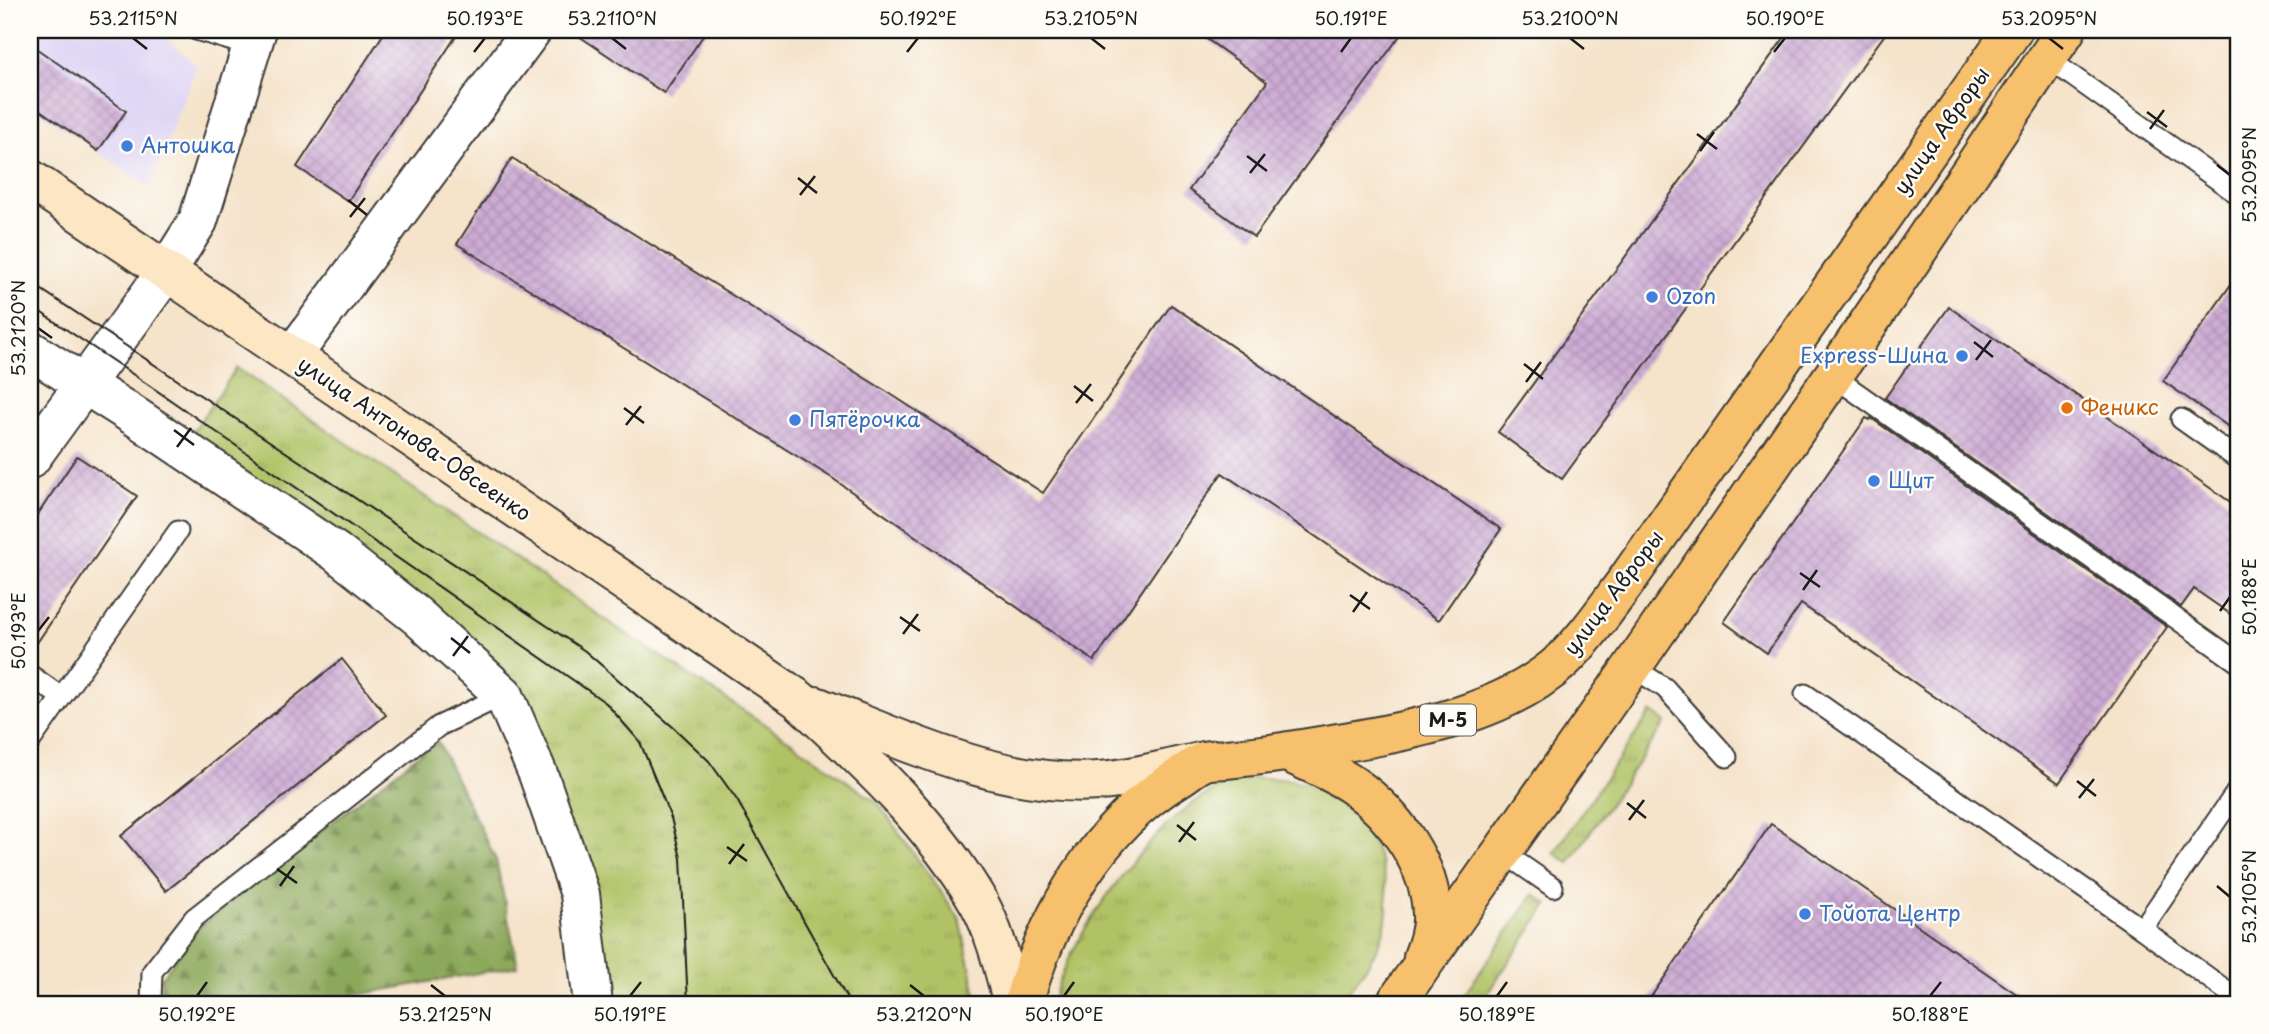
<svg xmlns="http://www.w3.org/2000/svg" width="2269" height="1034" font-family="'Playpen Sans',sans-serif">
  <defs>
    <pattern id="grass-tufts" width="24" height="20" patternUnits="userSpaceOnUse" patternTransform="scale(1.75)"><rect width="24" height="20" fill="#b0c265"/><path d="M3 7l-1-3M5 7V3M7 7l1-3M15 17l-1-3M17 17v-4M19 17l1-3" fill="none" stroke="#97a657"/></pattern>
    <pattern id="forest-firs" width="22" height="20" patternUnits="userSpaceOnUse" patternTransform="scale(1.75)"><rect width="22" height="20" fill="#8ca85a"/><path d="M5 1l3.5 6h-7zM16 11l3.5 6h-7z" fill="#72884a"/></pattern>
    <pattern id="building-cross-hatch" width="8" height="8" patternUnits="userSpaceOnUse" patternTransform="scale(1.75)"><rect width="8" height="8" fill="#cdabd5"/><path d="M0 0l8 8M0 8l8-8" fill="none" stroke="#af93b6"/></pattern>
  </defs>
  <rect width="100%" height="100%" fill="#fdfcf7"/>
  <filter id="ink" filterUnits="userSpaceOnUse"><feTurbulence type="fractalNoise" baseFrequency=".0143" numOctaves="2"/><feDisplacementMap in="SourceGraphic" scale="14" xChannelSelector="R" yChannelSelector="G"/><feConvolveMatrix kernelMatrix="1 2 1 2 8 2 1 2 1" color-interpolation-filters="sRGB"/></filter>
  <filter id="wash" filterUnits="userSpaceOnUse"><feTurbulence type="fractalNoise" baseFrequency=".00686" numOctaves="4" result="noise"/><feDisplacementMap in="SourceGraphic" scale="28" xChannelSelector="R" yChannelSelector="G"/><feGaussianBlur stdDeviation="1.57" result="paint"/><feColorMatrix in="noise" values="0 0 0 0 0 0 0 0 0 0 0 0 0 0 0 0 0 1.4 0 .05"/><feComposite in="paint" operator="in"/></filter>
  <g filter="url(#wash)">
    <rect width="100%" height="100%" fill="#f5e3ca"/>
    <polygon fill="#dfd5f5" points="30,30 155,30 197,65 149,187 30,105"/>
    <g fill="url(#grass-tufts)" stroke="#666f40" stroke-width="2">
      <polygon points="237,368 616,627 793,743 878,803 960,919 978,1004 603,1004 593,885 457,635 187,440"/>
      <polygon points="1651,712 1666,722 1569,863 1554,853"/>
      <path d="M1253 778C1275 778 1296 778 1316 787 1366 807 1393 869 1386 920 1382 951 1357 979 1340 1004H1053C1064 941 1151 826 1207 794 1222 785 1237 781 1253 778Z"/>
      <polygon points="1534,894 1548,905 1480,1004 1458,1004"/>
    </g>
    <polygon fill="url(#forest-firs)" stroke="#54623b" stroke-width="2" points="437,740 496,860 518,966 307,1004 161,1004 161,978 200,926"/>
    <g id="blocks">
      <g fill="url(#building-cross-hatch)">
        <polygon points="386,30 460,30 348,201 297,167"/>
        <polygon points="570,30 707,30 664,93"/>
        <polygon points="1194,30 1404,30 1254,237 1189,190 1267,82"/>
        <polygon points="1790,30 1888,30 1562,479 1498,432"/>
        <polygon points="30,44 126,111 98,151 30,103"/>
        <polygon points="512,158 889,393 1043,493 1171,305 1501,529 1439,620 1222,473 1094,661 832,478 457,244"/>
        <polygon points="2239,273 2239,434 2163,381"/>
        <polygon points="1949,307 2239,508 2239,620 2194,589 2181,607 1885,398"/>
        <polygon points="1866,418 1870,420 1871,418 2167,627 2059,783 1801,604 1767,653 1724,622"/>
        <polygon points="77,456 137,496 30,653 30,526"/>
        <polygon points="342,659 386,715 166,891 121,836"/>
        <polygon points="1771,824 2031,1004 1646,1004"/>
      </g>
    </g>
  </g>
  <g filter="url(#ink)">
    <use href="#blocks" fill-opacity="0" stroke="#3d3a36" stroke-width="2"/>
    <g fill="none" stroke-linecap="round" stroke-linejoin="round">
      <g stroke="#3d3a36" stroke-width="23">
        <g id="service">
          <polyline points="196,30 252,47"/>
          <polyline points="2047,58 2239,195"/>
          <polyline points="1833,376 2239,663"/>
          <polyline points="2181,419 2239,460"/>
          <polyline points="1632,667 1665,688 1727,757"/>
          <polyline points="30,675 61,697"/>
          <polyline points="1805,694 2142,929 2239,788"/>
          <polyline points="30,742 178,531"/>
          <polyline points="1501,851 1553,887"/>
          <polyline points="2142,929 2239,1000"/>
          <polyline points="151,1004 152,972 194,918 439,726 504,695"/>
        </g>
      </g>
      <g stroke="#3d3a36" stroke-width="42">
        <g id="minor">
          <polyline points="30,350 136,417 336,552 417,616 504,695 538,774 580,894 593,1004"/>
          <polyline points="292,356 532,30"/>
          <polyline points="30,459 166,272 198,221 257,30"/>
        </g>
      </g>
      <g stroke="#3d3a36" stroke-width="42">
        <g id="secondary">
          <path d="M30 179 798 699C865 761 933 823 979 903 996 934 1004 970 1013 1004"/>
          <path d="M815 706C905 740 1000 788 1099 781 1134 779 1170 768 1205 761"/>
        </g>
      </g>
      <g stroke="#3d3a36" stroke-width="42">
        <g id="primary">
          <path d="M1287 752C1309 763 1334 772 1354 786 1394 814 1431 865 1432 915 1433 930 1428 944 1423 957"/>
          <path d="M1023 1004C1047 917 1098 826 1178 778 1186 773 1196 764 1205 761 1211 759 1220 760 1226 759 1247 757 1268 755 1289 751 1376 737 1496 722 1562 661 1586 638 1605 610 1625 583L2013 30"/>
          <polyline points="1395,1004 1632,667 1833,376 2066,30"/>
        </g>
      </g>
      <use href="#service" stroke="#fff" stroke-width="19"/>
      <use href="#minor" stroke="#fff" stroke-width="38"/>
      <use href="#secondary" stroke="#fce6c4" stroke-width="38"/>
      <use href="#primary" stroke="#f7c06c" stroke-width="38"/>
      <g stroke="#1c1c1c" stroke-width="2">
        <polyline points="30,282 585,651 673,727 709,761 737,800 850,1004"/>
        <polyline points="30,305 156,390 606,703 640,742 671,818 681,858 688,1004"/>
      </g>
    </g>
  </g>
  <path fill="none" stroke="#1c1c1c" stroke-width="2.5" d="M133 38 147 49M612 38 626 49M1091 38 1105 49M1570 38 1584 49M2049 38 2063 49M474 52 485 38M907 52 918 38M1341 52 1351 38M1774 52 1785 38M2147 112 2167 127M2150 129 2164 110M1697 134 1717 149M1700 151 1714 132M1247 156 1267 171M2217 165 2230 175M1250 173 1265 154M798 178 817 193M800 195 815 176M348 200 367 215M350 217 365 198M38 328 52 338M1974 342 1993 357M1976 360 1991 340M1524 364 1543 379M1526 382 1541 362M1074 386 1093 401M1076 403 1091 384M624 408 644 423M626 425 641 406M174 430 194 445M177 447 191 428M1800 573 1820 587M1803 590 1817 570M1350 595 1370 609M2220 611 2230 597M1353 612 1367 592M900 617 920 631M38 631 49 617M903 634 918 614M451 638 470 653M453 656 468 636M2077 781 2096 796M2079 798 2094 779M1627 803 1646 818M1629 820 1644 800M1177 825 1196 840M1179 842 1194 822M727 847 747 861M729 864 744 844M277 869 297 883M280 886 294 866M2217 886 2230 897M431 985 445 996M910 985 924 996M197 996 207 982M630 996 641 982M1064 996 1074 982M1497 996 1507 982M1930 996 1941 982"/>
  <g fill="#3f7fe0" stroke="#fdfcf7" stroke-width="2.5">
    <circle cx="127" cy="146" r="7"/>
    <circle cx="1652" cy="297" r="7"/>
    <circle cx="1962" cy="356" r="7"/>
    <circle cx="795" cy="420" r="7"/>
    <circle cx="1874" cy="481" r="7"/>
    <circle cx="1805" cy="914" r="7"/>
  </g>
  <circle fill="#e8710a" stroke="#fdfcf7" stroke-width="2.5" cx="2067" cy="408" r="7"/>
  <g text-anchor="middle" stroke-width="5" stroke-linejoin="round" paint-order="stroke">
    <rect fill="#fdfcf7" stroke="#605f5e" stroke-width="2" x="1420" y="704.5" width="56" height="31" rx="5"/>
    <g font-size="19" font-weight="bold" fill="#1c1c1c">
      <text x="1448" y="727">М-5</text>
    </g>
    <g font-size="21" fill="#1c1c1c" stroke="#fdfcf7">
      <text transform="translate(1942 131) rotate(-55)" y="7">улица Авроры</text>
      <text transform="translate(414 439) rotate(34)" y="7">улица Антонова-Овсеенко</text>
      <text transform="translate(1614 593) rotate(-53)" y="7">улица Авроры</text>
    </g>
    <g font-size="21" fill="#366cbe" stroke="#fdfcf7" text-anchor="start">
      <text x="141" y="153">Антошка</text>
      <text x="1666" y="304">Ozon</text>
      <text x="1948" y="363" text-anchor="end">Express-Шина</text>
      <text x="809" y="427">Пятёрочка</text>
      <text x="1888" y="488">Щит</text>
      <text x="1819" y="921">Тойота Центр</text>
    </g>
    <g font-size="21" fill="#c56008" stroke="#fdfcf7" text-anchor="start">
      <text x="2081" y="415">Феникс</text>
    </g>
  </g>
  <rect width="2269" height="1034" fill="none" stroke="#fdfcf7" stroke-width="77"/>
  <rect x="38" y="38" width="2192" height="958" fill="none" stroke="#1c1c1c" stroke-width="2.5"/>
  <g font-size="18" text-anchor="middle" fill="#1c1c1c">
    <text x="133" y="25">53.2115°N</text>
    <text x="485" y="25">50.193°E</text>
    <text x="612" y="25">53.2110°N</text>
    <text x="918" y="25">50.192°E</text>
    <text x="1091" y="25">53.2105°N</text>
    <text x="1351" y="25">50.191°E</text>
    <text x="1570" y="25">53.2100°N</text>
    <text x="1785" y="25">50.190°E</text>
    <text x="2049" y="25">53.2095°N</text>
    <text transform="translate(2250 175) rotate(-90)" y="6">53.2095°N</text>
    <text transform="translate(19 328) rotate(-90)" y="6">53.2120°N</text>
    <text transform="translate(2250 597) rotate(-90)" y="6">50.188°E</text>
    <text transform="translate(19 631) rotate(-90)" y="6">50.193°E</text>
    <text transform="translate(2250 897) rotate(-90)" y="6">53.2105°N</text>
    <text x="197" y="1021">50.192°E</text>
    <text x="445" y="1021">53.2125°N</text>
    <text x="630" y="1021">50.191°E</text>
    <text x="924" y="1021">53.2120°N</text>
    <text x="1064" y="1021">50.190°E</text>
    <text x="1497" y="1021">50.189°E</text>
    <text x="1930" y="1021">50.188°E</text>
  </g>
</svg>
